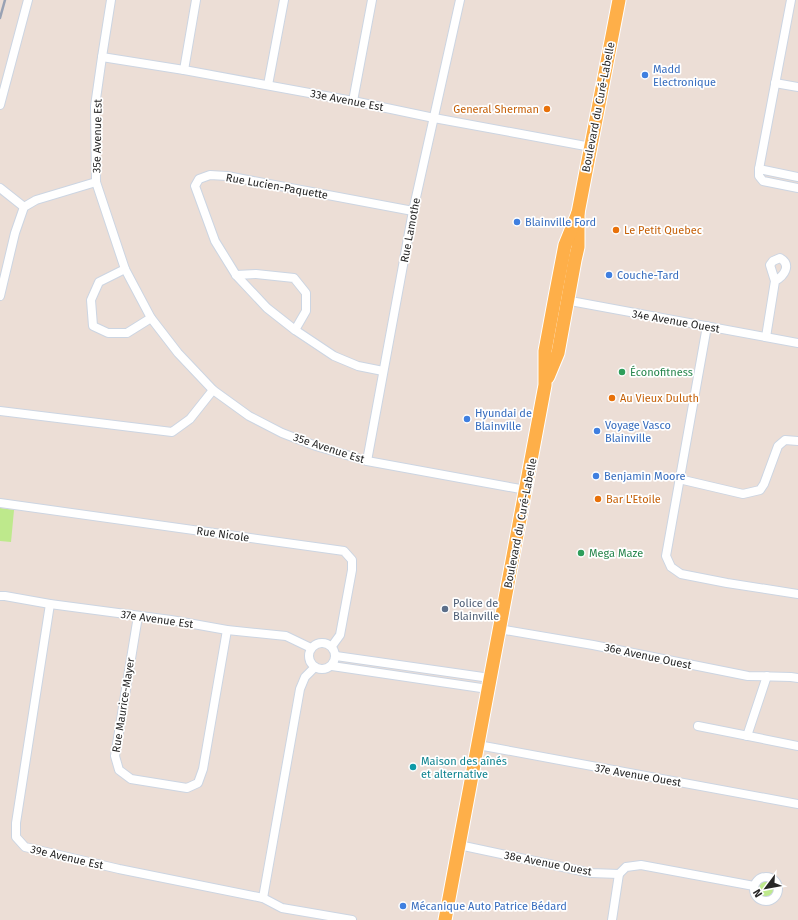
<svg xmlns="http://www.w3.org/2000/svg" width="798" height="920" font-family="'Fira Sans',sans-serif">
  <rect width="100%" height="100%" fill="#ecded6"/>
  <g fill="#bee98c">
    <polygon points="0,508 14,510 11,542 0,541"/>
    <circle cx="766" cy="888" r="10"/>
  </g>
  <g fill="none" stroke-linecap="round" stroke-linejoin="round">
    <g stroke="#ccd5e2" stroke-width="10">
      <g id="street">
        <polyline points="111,0 102,57 95,106 96,182 125,269 151,318 178,353 213,390 249,416 282,433 316,446 367,461 526,490"/>
        <polyline points="791,0 759,169 759,176 763,181 798,188"/>
        <polyline points="102,57 184,70 353,101 434,118 591,147"/>
        <polyline points="184,70 196,0"/>
        <polyline points="775,83 798,87"/>
        <polyline points="268,85 284,0"/>
        <polyline points="353,101 372,0"/>
        <polyline points="0,105 28,0"/>
        <polyline points="759,169 798,177"/>
        <polyline points="0,188 24,207"/>
        <polyline points="125,269 99,282 91,300 93,326 108,333 127,333 151,318"/>
        <polyline points="236,275 256,274 294,278 306,293 306,311 295,330"/>
        <polyline points="0,296 15,233 24,207 36,200 96,182"/>
        <polyline points="565,300 798,343"/>
        <polyline points="707,326 666,556 671,567 681,574 727,583 798,594"/>
        <path d="M766 337 775 281 770 265 773 261 780 258C792 265 784 276 775 281"/>
        <polyline points="383,371 358,366 334,356 295,330 267,308 236,275 215,241 195,186 199,179 210,175 227,176 413,211"/>
        <polyline points="0,411 172,432 190,419 213,390"/>
        <polyline points="367,461 413,211 460,0"/>
        <polyline points="679,479 743,494 760,490 764,484 778,446 785,440 798,441"/>
        <polyline points="0,503 344,551 352,560 352,570 340,635 332,646"/>
        <polyline points="0,596 5,596 50,604 171,620 227,630 286,636 311,648"/>
        <polyline points="50,604 16,823 16,837 25,847 119,869 263,898 282,908 352,920"/>
        <polyline points="138,616 115,756 119,770 131,779 187,788 198,783 203,769 227,630"/>
        <polyline points="499,629 593,645 748,676 791,677 798,678"/>
        <circle cx="322" cy="656" r="13"/>
        <polyline points="336,656 490,678"/>
        <polyline points="332,666 488,689"/>
        <polyline points="698,726 798,746"/>
        <polyline points="747,736 767,676"/>
        <polyline points="478,745 798,804"/>
        <polyline points="459,845 591,873 619,874 626,867 641,865 754,886"/>
        <circle cx="766" cy="889" r="12"/>
        <polyline points="263,898 300,689 305,677 315,667"/>
        <polyline points="612,920 619,874"/>
      </g>
    </g>
    <g stroke="#fff" stroke-width="15">
      <g id="primary">
        <polyline points="548,377 558,353 575,260 578,247 578,213 619,0"/>
        <polyline points="445,920 545,385 545,351 555,297 565,245 578,213"/>
      </g>
    </g>
    <use href="#street" stroke="#fff" stroke-width="8"/>
    <use href="#primary" stroke="#feaf49" stroke-width="13"/>
    <polyline stroke="#99a2b4" stroke-width="2.5" points="0,18 5,0"/>
  </g>
  <g fill="#3f7fe0" stroke="#fff" stroke-width="1.5">
    <circle cx="645" cy="75" r="4"/>
    <circle cx="517" cy="222" r="4"/>
    <circle cx="609" cy="275" r="4"/>
    <circle cx="467" cy="419" r="4"/>
    <circle cx="597" cy="431" r="4"/>
    <circle cx="596" cy="476" r="4"/>
    <circle cx="403" cy="906" r="4"/>
  </g>
  <g fill="#e8710a" stroke="#fff" stroke-width="1.5">
    <circle cx="547" cy="109" r="4"/>
    <circle cx="616" cy="230" r="4"/>
    <circle cx="612" cy="398" r="4"/>
    <circle cx="598" cy="499" r="4"/>
  </g>
  <g fill="#2e9e5b" stroke="#fff" stroke-width="1.5">
    <circle cx="622" cy="372" r="4"/>
    <circle cx="581" cy="553" r="4"/>
  </g>
  <circle fill="#5c6f8a" stroke="#fff" stroke-width="1.5" cx="445" cy="609" r="4"/>
  <circle fill="#0f9aa8" stroke="#fff" stroke-width="1.5" cx="413" cy="767" r="4"/>
  <g text-anchor="middle" stroke-width="3.5" stroke-linejoin="round" paint-order="stroke">
    <g font-size="11" fill="#366cbe" stroke="#fff" text-anchor="start">
      <text x="653" y="73">Madd<tspan x="653" dy="13">Electronique</tspan></text>
      <text x="525" y="226">Blainville Ford</text>
      <text x="617" y="279">Couche-Tard</text>
      <text x="475" y="417">Hyundai de<tspan x="475" dy="13">Blainville</tspan></text>
      <text x="605" y="429">Voyage Vasco<tspan x="605" dy="13">Blainville</tspan></text>
      <text x="604" y="480">Benjamin Moore</text>
      <text x="411" y="910">Mécanique Auto Patrice Bédard</text>
    </g>
    <g font-size="11" fill="#272727" stroke="#fff">
      <text transform="translate(347 100) rotate(11)" y="4">33e Avenue Est</text>
      <text transform="translate(598 107) rotate(-79)" y="4">Boulevard du Curé-Labelle</text>
      <text transform="translate(97 136) rotate(-89)" y="4">35e Avenue Est</text>
      <text transform="translate(277 186) rotate(10)" y="4">Rue Lucien-Paquette</text>
      <text transform="translate(410 230) rotate(-79)" y="4">Rue Lamothe</text>
      <text transform="translate(676 321) rotate(10)" y="4">34e Avenue Ouest</text>
      <text transform="translate(329 448) rotate(18)" y="4">35e Avenue Est</text>
      <text transform="translate(520 523) rotate(-79)" y="4">Boulevard du Curé-Labelle</text>
      <text transform="translate(223 534) rotate(8)" y="4">Rue Nicole</text>
      <text transform="translate(157 619) rotate(8)" y="4">37e Avenue Est</text>
      <text transform="translate(648 656) rotate(12)" y="4">36e Avenue Ouest</text>
      <text transform="translate(123 705) rotate(-81)" y="4">Rue Maurice-Mayer</text>
      <text transform="translate(638 775) rotate(10)" y="4">37e Avenue Ouest</text>
      <text transform="translate(67 857) rotate(13)" y="4">39e Avenue Est</text>
      <text transform="translate(548 863) rotate(11)" y="4">38e Avenue Ouest</text>
    </g>
    <g font-size="11" fill="#c56008" stroke="#fff" text-anchor="start">
      <text x="539" y="113" text-anchor="end">General Sherman</text>
      <text x="624" y="234">Le Petit Quebec</text>
      <text x="620" y="402">Au Vieux Duluth</text>
      <text x="606" y="503">Bar L'Etoile</text>
    </g>
    <g font-size="11" fill="#27864d" stroke="#fff" text-anchor="start">
      <text x="630" y="376">Éconofitness</text>
      <text x="589" y="557">Mega Maze</text>
    </g>
    <g font-size="11" fill="#4e5e75" stroke="#fff" text-anchor="start">
      <text x="453" y="607">Police de<tspan x="453" dy="13">Blainville</tspan></text>
    </g>
    <g font-size="11" fill="#0d838f" stroke="#fff" text-anchor="start">
      <text x="421" y="765">Maison des aînés<tspan x="421" dy="13">et alternative</tspan></text>
    </g>
  </g>
  <g transform="translate(766 888) rotate(238)" stroke="#ffffff" stroke-width="3" paint-order="stroke">
  <path d="M0-3L7 15L0 10L-7 15Z" fill="#272727"/>
  <text y="-6" font-size="11" font-weight="bold" text-anchor="middle" fill="#272727">N</text>
  </g>
</svg>
